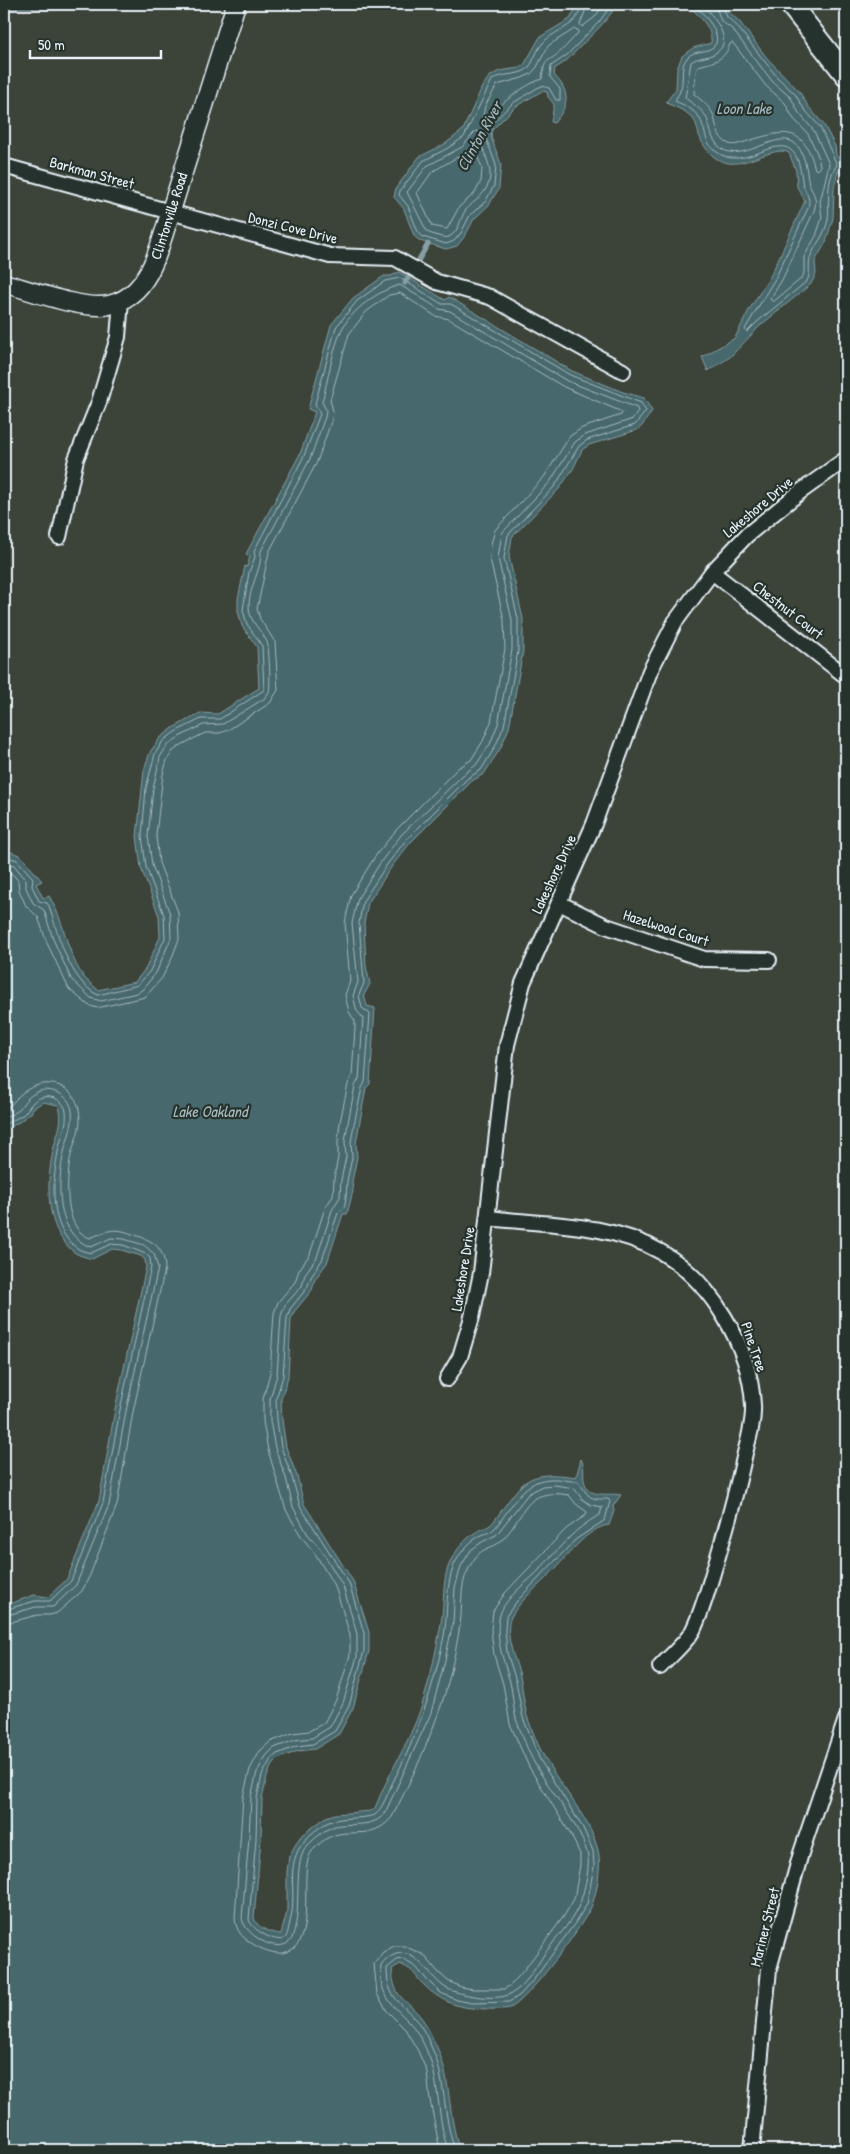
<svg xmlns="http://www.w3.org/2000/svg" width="850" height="2154" font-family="'Patrick Hand',sans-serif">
  <rect width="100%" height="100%" fill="#3c4339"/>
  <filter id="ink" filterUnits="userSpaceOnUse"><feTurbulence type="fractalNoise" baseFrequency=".02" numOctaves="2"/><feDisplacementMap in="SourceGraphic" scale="10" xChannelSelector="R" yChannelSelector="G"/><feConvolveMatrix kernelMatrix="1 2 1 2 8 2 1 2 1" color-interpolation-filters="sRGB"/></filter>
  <g filter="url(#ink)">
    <g fill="#46676c" stroke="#879ea4">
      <path d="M4 4H82L81 6C55 10 30 7 4 9Z"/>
      <path d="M578 4H617C607 22 593 33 579 48 571 56 566 63 555 68L554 75C571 92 569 106 554 123L551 122 554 104 548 97 547 92 542 91 515 107 492 130 491 137 501 164 499 188 489 205 474 219 465 236 457 246 446 249 420 241 414 236 404 209 394 197 396 188 419 157 445 144 463 130 482 87 489 77 499 71 519 68 524 65 540 37 570 19Z"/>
      <path d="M686 4H726L731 14 739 21 767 58 799 91 808 106 824 125 835 146 836 155 846 165V175L838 171 834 188 833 218 826 242 815 261 816 274 811 284 761 325 730 357 708 371 702 357 735 338 749 310 771 275 805 201 797 187 796 171 789 153C773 144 744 171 721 161 710 156 703 146 699 135 697 130 697 124 694 120 687 111 678 108 668 104L666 102 676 89 677 69 682 56 693 48 711 43C713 28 697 13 686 4Z"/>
      <path d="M399 272 445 300 449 297 572 371 623 392 644 398 652 411 642 426 637 430 589 445 582 450 573 469 559 489 512 537 509 557 523 619V651L509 728 500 749 484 774 472 781 411 842 392 866 368 903 364 923 366 966 370 984 364 995 367 1006 375 1008 370 1084 366 1088 356 1143 357 1157 352 1182 353 1191 347 1214H343L327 1263 315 1279 312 1290 294 1312 291 1319 288 1377 281 1399 282 1420 286 1447 297 1476 304 1504 353 1581 369 1632V1651L353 1708 339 1734 315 1749 298 1751 280 1758 271 1767 267 1777 262 1799 261 1839 254 1918C257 1929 272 1933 281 1934L287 1912V1872L289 1856 300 1837 326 1817 335 1814 371 1811 375 1808C388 1774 409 1743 421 1708 430 1680 436 1652 441 1623 445 1602 441 1580 451 1560 457 1549 465 1539 476 1532 483 1528 489 1528 494 1521 522 1483 524 1469 576 1477L581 1459C585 1466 583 1472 584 1480 588 1500 607 1492 621 1495L613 1506 614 1511 609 1525C588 1527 566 1558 552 1572 539 1586 520 1600 511 1617 504 1632 514 1657 519 1672 523 1686 523 1702 527 1716 532 1730 538 1746 545 1758 561 1788 589 1816 598 1850 602 1865 597 1891 592 1905 585 1923 526 2003 510 2008 501 2010 481 2009 472 2008 454 2007 437 1998 425 1986 413 1975 417 1972 400 1964L392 1969C394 1999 403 1996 420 2016 426 2023 431 2034 435 2043 452 2076 447 2115 460 2150H4V1606L34 1595 48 1597 67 1579 99 1501 115 1409 146 1267 145 1260 141 1256 121 1250 112 1249 92 1259C86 1257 79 1256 74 1252 45 1230 46 1183 53 1151 56 1135 65 1120 58 1105L43 1102 32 1109V1112L19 1122 4 1130V850L20 855 42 881 36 884 43 898 49 896C64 919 66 950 81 973 85 980 93 985 98 990L135 982 146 968 160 937 159 916 141 868 137 836 144 770 150 752 160 738 173 728 200 713 218 714 259 688 257 647 242 626 238 611V599L245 566 247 567 250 556 246 554 300 454 315 412 308 409 331 325 353 298 384 276H391Z"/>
    </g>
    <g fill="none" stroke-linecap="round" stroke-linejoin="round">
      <g stroke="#a7bac0" stroke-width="1">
        <path d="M581 4C579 29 556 27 542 44 535 52 534 64 526 70 516 76 502 73 492 80L464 137 448 148 423 161 400 191 399 195 408 206 418 232 423 237 446 244 454 241 461 233 470 215 485 202 494 186 496 165 486 138 488 127 513 103 537 88 542 86 549 88 556 100H560V89L550 77 551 66 567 55 599 22 612 4"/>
        <polyline points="588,4 580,24 582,27 595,17 604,4"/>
        <path d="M693 4C702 11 727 38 712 48 704 53 693 50 687 58 679 67 685 80 680 91 679 95 676 97 675 101 684 105 694 109 700 119 707 132 703 144 720 154 753 174 794 111 802 180 803 191 812 196 808 208L776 277 745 329 747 332 757 322 807 281C811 273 808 267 810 258 815 244 825 236 828 219 830 201 825 181 837 165L820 127 804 109 795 94 777 77 736 25 727 17 722 4"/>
        <path d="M702 4C712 15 737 42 714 54 706 58 698 57 691 62L685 98C692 103 700 108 705 115 712 127 709 140 722 149 753 168 799 100 808 179 810 193 819 194 814 211L782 280 770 299 773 302 802 278 804 273V257L816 236 822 218 820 202 829 164 814 131 799 113 791 98 772 81 732 29 721 21 715 4"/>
        <path d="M575 29 578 30V33C572 39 567 46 561 51 546 65 545 56 542 79 523 85 498 106 485 121L482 120 485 106 497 85 522 78 531 74 537 67 548 46Z"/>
        <path d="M733 43 766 86 785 103 793 118 808 134 817 153 820 165 818 170 815 169C804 125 784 130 748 141 741 143 735 146 729 144 716 138 717 125 713 114 709 106 701 100 694 94L696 71 698 66C714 62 725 60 730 44Z"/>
        <path d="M476 131 479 132C480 148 491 161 490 177 488 194 474 200 465 211 460 219 459 232 449 237 444 239 432 234 427 232L407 192 427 166 462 147Z"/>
        <polygon points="472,149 475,150 482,168 481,181 475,193 459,207 447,229 432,226 417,193 432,172"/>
        <path d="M4 856 17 860 33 878 32 886 39 901 47 903 49 906C58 934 69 981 98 995L138 985 150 971 165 938 164 915 146 867 142 836 146 788 155 754 163 741 175 732 201 719H220L264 690 262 646 247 624 243 610 249 572 255 557 254 551 304 456 320 414 315 404 336 327 357 301 385 281 400 278 442 304H451L570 375 641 403 646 411 635 425 587 440 579 446 555 486 508 535 504 558 518 619V651L504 726 495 747 481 770 468 778 407 839 388 863 363 901 359 923 364 983 359 995 362 1008 370 1014 365 1082 362 1088 354 1124 351 1142 352 1158 347 1181 346 1198 344 1208 338 1213 322 1260 311 1277 307 1288 290 1309 287 1318 283 1376 276 1399 277 1420 281 1447 292 1477 300 1506 349 1583 364 1633V1651L349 1706 335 1731 313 1744 297 1746 277 1754 271 1759 262 1775 257 1798 256 1839 249 1919C250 1929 279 1946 286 1937 288 1933 289 1926 290 1922 299 1888 281 1863 310 1835 316 1830 322 1825 329 1822 343 1816 360 1820 375 1815 383 1808 388 1792 393 1782 417 1736 434 1687 444 1636 448 1613 445 1588 454 1565 459 1554 468 1543 478 1537 484 1533 489 1534 495 1528 513 1507 522 1477 556 1479 563 1479 570 1482 578 1481 589 1496 587 1500 608 1499L610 1501 605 1520 575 1540 517 1601 506 1616 505 1630 507 1653 516 1681 523 1718 540 1760 583 1828 593 1851 594 1866 587 1904 575 1923 535 1978 520 1995 509 2002 472 2003 457 2000 441 1993 428 1981 416 1967 402 1959 397 1960 387 1968C387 1998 398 1999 415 2019 422 2026 427 2037 431 2046 447 2079 442 2116 455 2150"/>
        <path d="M4 862 14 865 23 876 26 879V888L33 903 44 910 53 939 71 979 91 998 101 1001 137 993 143 989 156 973 171 938 170 914 152 865 148 836 153 789 160 757 168 745 179 737 203 725 223 724 265 698 269 692C271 687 269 646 267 642 261 629 250 623 249 608 248 588 262 570 261 551L310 459 325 417 326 410 322 402C328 380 332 352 341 331 351 310 379 290 400 285L439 309 450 311 567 381 637 408 638 412 633 419 585 435 575 442 550 482 502 533 498 558 512 620V650L498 724 490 744 476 765 464 774 402 834 382 860 358 898 352 923 358 982 353 996 357 1011 363 1018 359 1079 355 1086 348 1123 345 1141 346 1157 341 1180 340 1197 332 1210 317 1257 305 1274 302 1286 285 1305 281 1316 277 1375 270 1399V1421L275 1448 286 1478 293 1507 307 1533 322 1551 343 1586 357 1634V1657L343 1703 330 1727 312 1738 295 1740 274 1748 266 1756 257 1772 251 1797 249 1838 242 1918C244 1934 277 1955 290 1941 293 1938 294 1932 295 1927 301 1905 293 1861 307 1846 315 1838 325 1829 335 1826 352 1822 373 1829 385 1813L431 1713 445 1660 453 1622 455 1588 461 1566 471 1550 482 1542 496 1535 528 1494 542 1486 555 1485 574 1488 582 1499 591 1505 602 1507 600 1515C575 1527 558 1550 539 1570 527 1583 505 1597 500 1615 494 1637 504 1661 510 1682 513 1694 513 1707 516 1719 520 1730 529 1754 535 1764 551 1793 577 1820 587 1852 591 1865 585 1887 581 1900 575 1919 557 1937 545 1953 536 1967 524 1989 508 1995 495 2001 458 1995 446 1988 430 1979 414 1943 392 1956 387 1959 384 1961 381 1966 378 1995 392 2004 409 2022 416 2029 422 2040 426 2049 441 2081 436 2117 448 2150"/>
        <path d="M4 870 10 872 18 880 19 890 26 906 38 917 47 943 69 989 88 1005 97 1008 145 997 162 978 171 960 179 939 178 912 159 863 156 835 163 774 167 760 173 751 183 744 205 733H220L228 730 270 703 278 690 275 642 260 619 257 609 269 552 317 462 332 419 333 411 330 400 349 334 366 312 389 295 400 293 435 316 449 319 564 387 622 412 621 415 582 428 570 436 544 477 495 530 491 544 490 559 504 620 505 649 491 722 483 741 471 760 458 768 397 829 376 855 351 895 345 923 350 981 345 995 349 1012 355 1021V1028L352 1076 348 1084 340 1122 338 1141V1157L334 1179 333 1196 325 1208 310 1254 299 1270 295 1282 278 1302 274 1313 270 1373 263 1399V1421L268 1450 286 1510 301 1536 316 1555 336 1589 350 1635V1655L336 1700 324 1723 309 1731 293 1733 270 1742 260 1751 250 1769 243 1797 235 1918C236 1928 239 1934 247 1940 256 1947 271 1954 282 1953 321 1949 296 1870 312 1851 339 1821 355 1841 381 1827 385 1824 389 1821 392 1817 409 1785 425 1750 437 1717 448 1688 455 1656 460 1625 463 1607 459 1587 468 1570 472 1561 479 1551 488 1548 493 1546 497 1545 501 1541 527 1516 522 1487 569 1495L576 1504 587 1512 586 1515 566 1529 505 1593 493 1611 491 1630 494 1655 503 1684 510 1724 529 1767 571 1835 580 1854V1865L574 1899 564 1916 524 1970 511 1985 504 1989H473L461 1987 448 1981 438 1972 424 1955 404 1946H394L383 1952 374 1964 377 1994 387 2011 405 2029 418 2051 427 2072 430 2100 440 2150"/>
        <path d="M4 1109C13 1105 14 1100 21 1094 36 1082 56 1079 71 1093 78 1101 80 1111 80 1121 79 1133 74 1144 71 1155 66 1178 63 1230 90 1238 96 1236 102 1232 109 1231 116 1229 125 1231 132 1234 152 1240 164 1246 165 1268L133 1412 117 1505 90 1575 82 1591 57 1613 50 1615H37L4 1624"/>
        <path d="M4 1118C9 1115 17 1113 20 1108 25 1101 30 1094 40 1091 46 1089 53 1091 59 1093 66 1097 71 1103 72 1111 74 1125 67 1139 64 1152 57 1183 55 1235 91 1247L111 1238 124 1239 144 1245 154 1254 158 1268 126 1411 109 1505 76 1585 53 1607H36L4 1616"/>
        <path d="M4 1125C10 1121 18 1118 24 1114 29 1109 32 1099 43 1097 53 1095 64 1101 66 1111 68 1125 60 1139 58 1152 52 1182 49 1229 77 1248 81 1251 87 1252 91 1253L111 1244 123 1245 146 1254 150 1258 151 1267 120 1410 103 1503 71 1581 50 1601H35L4 1610"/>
      </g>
      <polyline stroke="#879ea4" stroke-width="5" points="405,283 428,244"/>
      <g stroke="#e8f1f8" stroke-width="18">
        <g id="minor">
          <polyline points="4,166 330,256 395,258 437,282 490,297 623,371"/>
          <polyline points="59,537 76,459 99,402 118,337 121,301"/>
          <polyline points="712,572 843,674"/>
          <polyline points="559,903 606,926 704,959 769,960"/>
          <path d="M488 1218C545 1225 609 1222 661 1252 711 1281 750 1346 753 1405 754 1420 749 1438 745 1453 737 1490 727 1526 716 1563 709 1585 703 1610 693 1630 686 1643 670 1656 660 1667"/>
          <polyline points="447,1379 460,1357 472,1317 481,1273 507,1045 523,983 594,824 650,671 675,622 712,572 747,535 800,492 846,459"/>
          <polyline points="752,2150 769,1969 801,1853 846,1719"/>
        </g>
      </g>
      <g stroke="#e8f1f8" stroke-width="21">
        <g id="tertiary">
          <path id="s1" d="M4 283C29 290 85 311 109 305 118 303 129 297 136 290 150 276 157 255 163 236L236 4"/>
        </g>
      </g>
      <g stroke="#e8f1f8" stroke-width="24">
        <polyline id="secondary" points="790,4 846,75"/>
      </g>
      <polyline stroke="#e8f1f8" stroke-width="3" stroke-dasharray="5 4" stroke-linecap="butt" points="844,4 846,7"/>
      <use href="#minor" stroke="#26332d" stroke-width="14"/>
      <use href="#tertiary" stroke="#26332d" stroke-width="18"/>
      <use href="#secondary" stroke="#26332d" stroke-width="20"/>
    </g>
  </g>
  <g text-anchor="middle" stroke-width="4.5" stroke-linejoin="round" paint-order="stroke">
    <g font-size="15" fill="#e8f1f8" stroke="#26332d">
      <text transform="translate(92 173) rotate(15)" y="5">Barkman Street</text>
      <text dy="5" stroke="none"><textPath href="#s1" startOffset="221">Clintonville Road</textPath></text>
      <text transform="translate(293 228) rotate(14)" y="5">Donzi Cove Drive</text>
      <text transform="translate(758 507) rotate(-40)" y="5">Lakeshore Drive</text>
      <text transform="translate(788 610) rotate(38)" y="5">Chestnut Court</text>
      <text transform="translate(554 874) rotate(-65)" y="5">Lakeshore Drive</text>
      <text transform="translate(666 928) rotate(18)" y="5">Hazelwood Court</text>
      <text transform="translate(463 1269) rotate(-81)" y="5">Lakeshore Drive</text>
      <text transform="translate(754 1347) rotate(71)" y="5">Pine Tree</text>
      <text transform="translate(765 1927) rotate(-76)" y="5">Mariner Street</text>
    </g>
    <g font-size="16" font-style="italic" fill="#a7bac0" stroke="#26332d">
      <text x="744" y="114">Loon Lake</text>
      <text transform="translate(479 136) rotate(-61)" y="6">Clinton River</text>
      <text x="210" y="1117">Lake Oakland</text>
    </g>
  </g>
  <rect width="850" height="2154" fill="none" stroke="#26332d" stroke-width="20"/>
  <rect x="10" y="10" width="830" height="2134" fill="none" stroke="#e8f1f8" stroke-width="2" filter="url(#ink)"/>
  <path d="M30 50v8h131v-8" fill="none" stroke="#e8f1f8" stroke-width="2.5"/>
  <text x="38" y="50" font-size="15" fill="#e8f1f8" stroke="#26332d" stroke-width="4" paint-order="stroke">50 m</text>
</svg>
